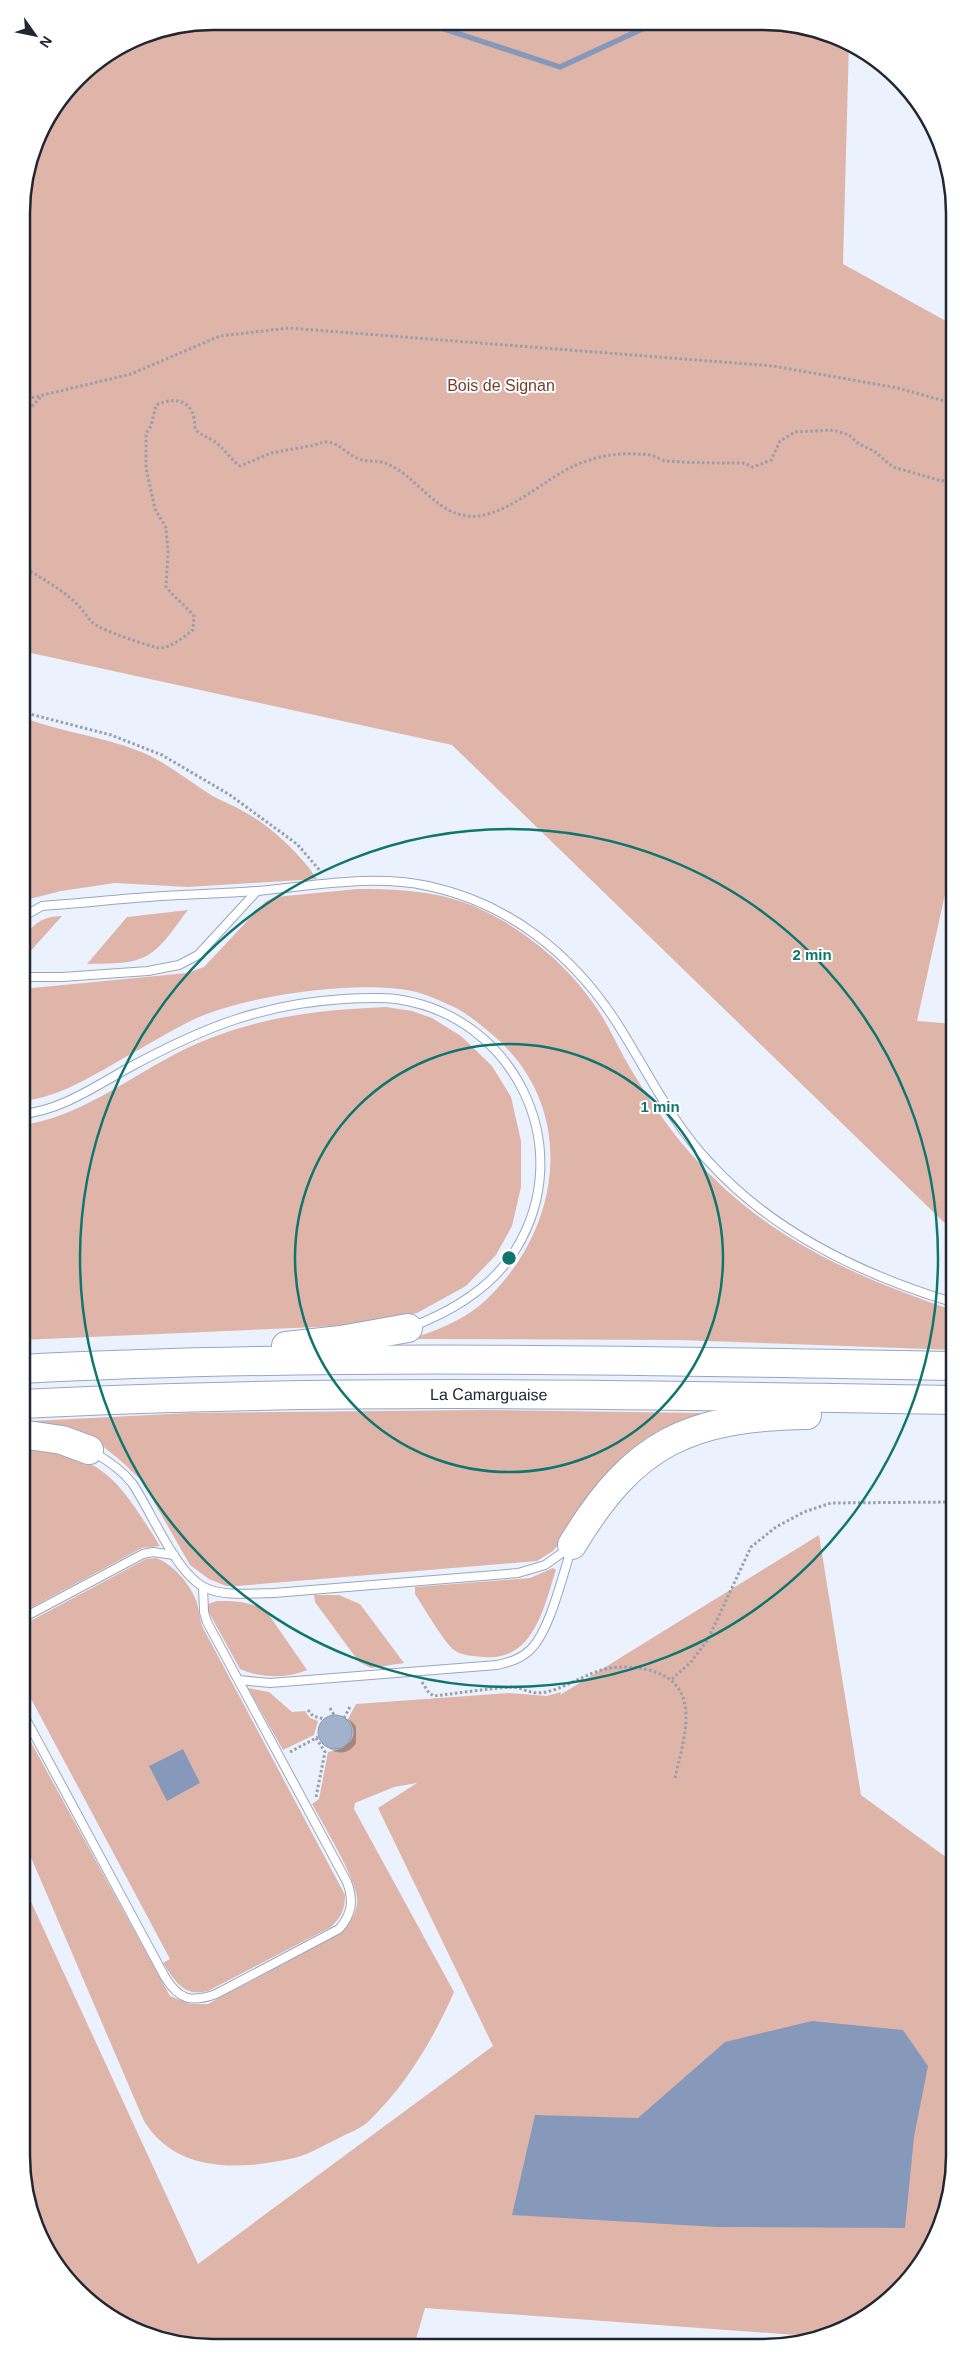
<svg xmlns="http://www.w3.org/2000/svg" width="976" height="2369" font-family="Arial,sans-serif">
  <defs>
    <filter id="shadow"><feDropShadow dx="5.5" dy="3" stdDeviation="0" flood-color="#0004"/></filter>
  </defs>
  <rect width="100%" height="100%" fill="#ebf2fd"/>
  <g fill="#e0b5a9">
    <polygon points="213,21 800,25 849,42 843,264 955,326 955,849 917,1021 955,1024 955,1233 452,745 22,651 22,200 41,129 86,69 140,36"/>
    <path d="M22 717C60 732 101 736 139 751 165 761 187 780 211 795 223 802 236 806 248 814 272 827 303 857 317 879L188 887 115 883 61 891 22 901Z"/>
    <path d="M358 889C389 889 420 890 450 898 503 912 563 958 593 1003 606 1020 615 1041 625 1059 644 1092 666 1126 691 1154 763 1237 853 1276 955 1311V1350L678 1340 410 1339C437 1331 468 1318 488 1298 563 1225 577 1108 494 1036 482 1026 468 1014 454 1007 441 1001 426 994 412 991 358 980 250 995 199 1017 179 1026 159 1038 140 1049 104 1068 63 1098 21 1101L22 989 187 973 204 967 265 902 275 897Z"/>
    <path d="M188 910C176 925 161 951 142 958 126 965 105 963 87 964L127 917Z"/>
    <path d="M62 916 27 955 22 960V939C35 923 41 917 62 916Z"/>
    <path d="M386 1007 412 1011 432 1018 461 1036 492 1066 511 1097 521 1141V1187L512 1226 496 1255 466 1286 417 1313 362 1325 21 1340V1125C78 1119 132 1075 183 1050 250 1018 312 1010 386 1007Z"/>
    <polygon points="483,1410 701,1413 701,1418 567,1534 553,1551 537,1561 237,1586 226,1586 209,1579 190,1565 142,1481 121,1461 100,1444 32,1426 32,1421 190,1413"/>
    <path d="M21 1447C104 1453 119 1481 160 1546L142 1548 21 1613Z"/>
    <path d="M819 1535 861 1795 954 1863V2168L940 2229 907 2282 859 2322 823 2337 425 2308 414 2346 176 2344 128 2328 78 2292 47 2252 28 2205 21 2156V1880L198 2264 493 2046 378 1808 417 1783 394 1787 355 1803 354 1809 454 1992C433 2040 406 2085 369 2121 361 2129 348 2133 339 2138 326 2144 312 2153 298 2157 244 2170 177 2175 144 2121L21 1834V1724L170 1996 190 2004H208L340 1933C348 1925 356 1915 357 1903 360 1884 322 1823 312 1804L319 1799 328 1752C346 1750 363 1737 348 1719L356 1704 509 1693 547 1696 561 1692 560 1695Z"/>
    <path d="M156 1558C173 1564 189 1583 196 1600 198 1605 200 1619 202 1626L345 1895C345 1910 341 1917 331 1927L208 1991C183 1997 176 1982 163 1963L170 1959 21 1680V1626L146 1559Z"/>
    <path d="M553 1568 556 1570C544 1606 534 1662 484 1657 474 1656 462 1656 454 1650 446 1645 422 1605 415 1594V1587L530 1578Z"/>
    <polygon points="314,1595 339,1595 360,1604 404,1663 371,1668 359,1662 315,1602"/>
    <path d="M217 1601C236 1601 250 1601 267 1612L307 1670C286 1679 260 1678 240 1669L207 1609 208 1604Z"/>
    <polygon points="248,1688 269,1692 292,1712 305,1711 310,1718 318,1721 314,1735 283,1750"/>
  </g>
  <g fill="#8799bb">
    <polygon points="183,1749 200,1783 167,1801 149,1766"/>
    <polygon points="812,2021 903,2030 928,2066 914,2137 905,2228 717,2227 512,2215 535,2115 638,2118 725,2042"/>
  </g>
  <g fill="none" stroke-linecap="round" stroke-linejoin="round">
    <polyline stroke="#8799bb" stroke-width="5.5" points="426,23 560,67 653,24"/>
  </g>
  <circle fill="#a3b2cc" stroke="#8796af" filter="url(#shadow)" cx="335" cy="1732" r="17"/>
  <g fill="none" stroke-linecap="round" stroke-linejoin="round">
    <g stroke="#97a6c0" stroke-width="10">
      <g id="lane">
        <path d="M22 914 26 915 42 906 53 905C85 903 117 899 149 897 185 894 221 894 257 891 314 886 371 874 428 886 508 903 571 953 615 1020 646 1068 670 1121 710 1163 774 1233 865 1276 955 1303"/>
        <polyline points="22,977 62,977 148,971 179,965 198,955 257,891"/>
        <path d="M21 1114C61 1111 97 1085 132 1066 203 1028 261 1004 344 999 361 998 379 997 396 999 513 1015 579 1146 516 1249 492 1288 453 1311 411 1327"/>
        <path d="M93 1452C107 1460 122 1470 132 1483 151 1510 176 1575 206 1588 226 1597 252 1593 274 1593L518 1573 545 1565 569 1548"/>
        <polyline points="21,1619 143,1554 153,1552 174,1555"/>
        <path d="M239 1680 270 1683 497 1665C510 1662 521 1659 531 1649 550 1630 562 1577 571 1550"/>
        <path d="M21 1710 165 1977C179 2000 191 2003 216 1994L339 1929C352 1914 354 1901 347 1882L207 1622 204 1612 203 1587"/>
      </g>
    </g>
    <g stroke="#97a6c0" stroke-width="30">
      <g id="highway">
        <polyline points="286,1346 341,1340 408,1328"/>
        <path d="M21 1369C332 1353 644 1361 955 1366"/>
        <path id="s1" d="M21 1404C332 1388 643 1395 955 1400"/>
        <polyline points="21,1434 62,1440 89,1450"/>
        <path d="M572 1545C634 1442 689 1417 807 1415"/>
      </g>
    </g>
    <g stroke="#999faa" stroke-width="3" stroke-dasharray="2.5 2.5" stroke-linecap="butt">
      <polyline points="22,400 131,374 220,336 289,328 773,366 898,388 955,404"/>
      <polyline points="22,409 32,406 43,395"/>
      <path d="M22 566C41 578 62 589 78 605 85 612 88 620 96 625 102 630 153 648 160 648 173 647 183 637 193 630L194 616C185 605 175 598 166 587L168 552 166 528 155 509 146 468V433L151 426 156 405C179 395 195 402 195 429 201 435 205 436 212 440 223 446 229 458 240 466L271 453 315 445C335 435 343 453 359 459 367 462 377 460 385 463 415 474 434 512 467 516 502 521 545 478 576 465 603 454 621 452 650 455 656 456 661 461 667 461 693 463 718 463 743 463L753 467 771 460 780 441 795 432 833 430 849 435 859 444 874 451 893 467 942 481 952 477 955 471"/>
      <polyline points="22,712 111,735 162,755 230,795 297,844 322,873"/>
      <polyline points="672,1679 690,1663 707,1641 751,1547 776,1527 804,1512 831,1503 954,1502"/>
      <path d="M422 1682 429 1693 434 1696C459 1693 485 1689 510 1687 522 1686 530 1697 550 1691 571 1685 588 1672 610 1668 625 1666 641 1667 655 1672 703 1688 683 1741 675 1778"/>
      <polyline points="330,1708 334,1715"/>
      <polyline points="308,1710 313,1716 324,1719"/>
      <polyline points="344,1718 351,1705"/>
      <polyline points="290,1752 318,1737"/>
      <polyline points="316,1797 325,1752 316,1738"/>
    </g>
    <use href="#lane" stroke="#fff" stroke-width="8"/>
    <use href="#highway" stroke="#fff" stroke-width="28"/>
  </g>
  <g fill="none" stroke="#0f766e" stroke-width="2.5">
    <circle cx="509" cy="1258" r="214"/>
    <circle cx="509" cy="1258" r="429"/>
  </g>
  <g text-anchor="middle" stroke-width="4" stroke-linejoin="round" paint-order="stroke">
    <g font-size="16" fill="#763d2d" stroke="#fff">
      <text x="501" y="391">Bois de Signan</text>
    </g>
    <g font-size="16" fill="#212732" stroke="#fff">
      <text dy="6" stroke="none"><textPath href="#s1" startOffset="468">La Camarguaise</textPath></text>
    </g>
  </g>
  <path d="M0 0H976V2369H0ZM213 30H763A183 183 0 0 1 946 213V2156A183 183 0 0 1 763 2339H213A183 183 0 0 1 30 2156V213A183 183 0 0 1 213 30Z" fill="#fff" fill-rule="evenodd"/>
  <path fill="none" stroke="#212732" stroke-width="2.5" d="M213 30H763A183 183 0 0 1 946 213V2156A183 183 0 0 1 763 2339H213A183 183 0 0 1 30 2156V213A183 183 0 0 1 213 30Z"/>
  <circle cx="509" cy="1258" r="8" fill="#0f766e" stroke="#fff" stroke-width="2.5"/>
  <g font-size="15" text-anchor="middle" font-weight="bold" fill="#0f766e" stroke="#fff" stroke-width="4" stroke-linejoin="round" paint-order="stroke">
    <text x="812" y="960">2 min</text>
    <text x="660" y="1112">1 min</text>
  </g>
  <g transform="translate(35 35) rotate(123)" stroke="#ffffff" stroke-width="4" paint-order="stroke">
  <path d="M0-4L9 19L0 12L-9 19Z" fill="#212732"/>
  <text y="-8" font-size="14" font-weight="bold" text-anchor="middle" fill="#212732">N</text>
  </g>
</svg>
